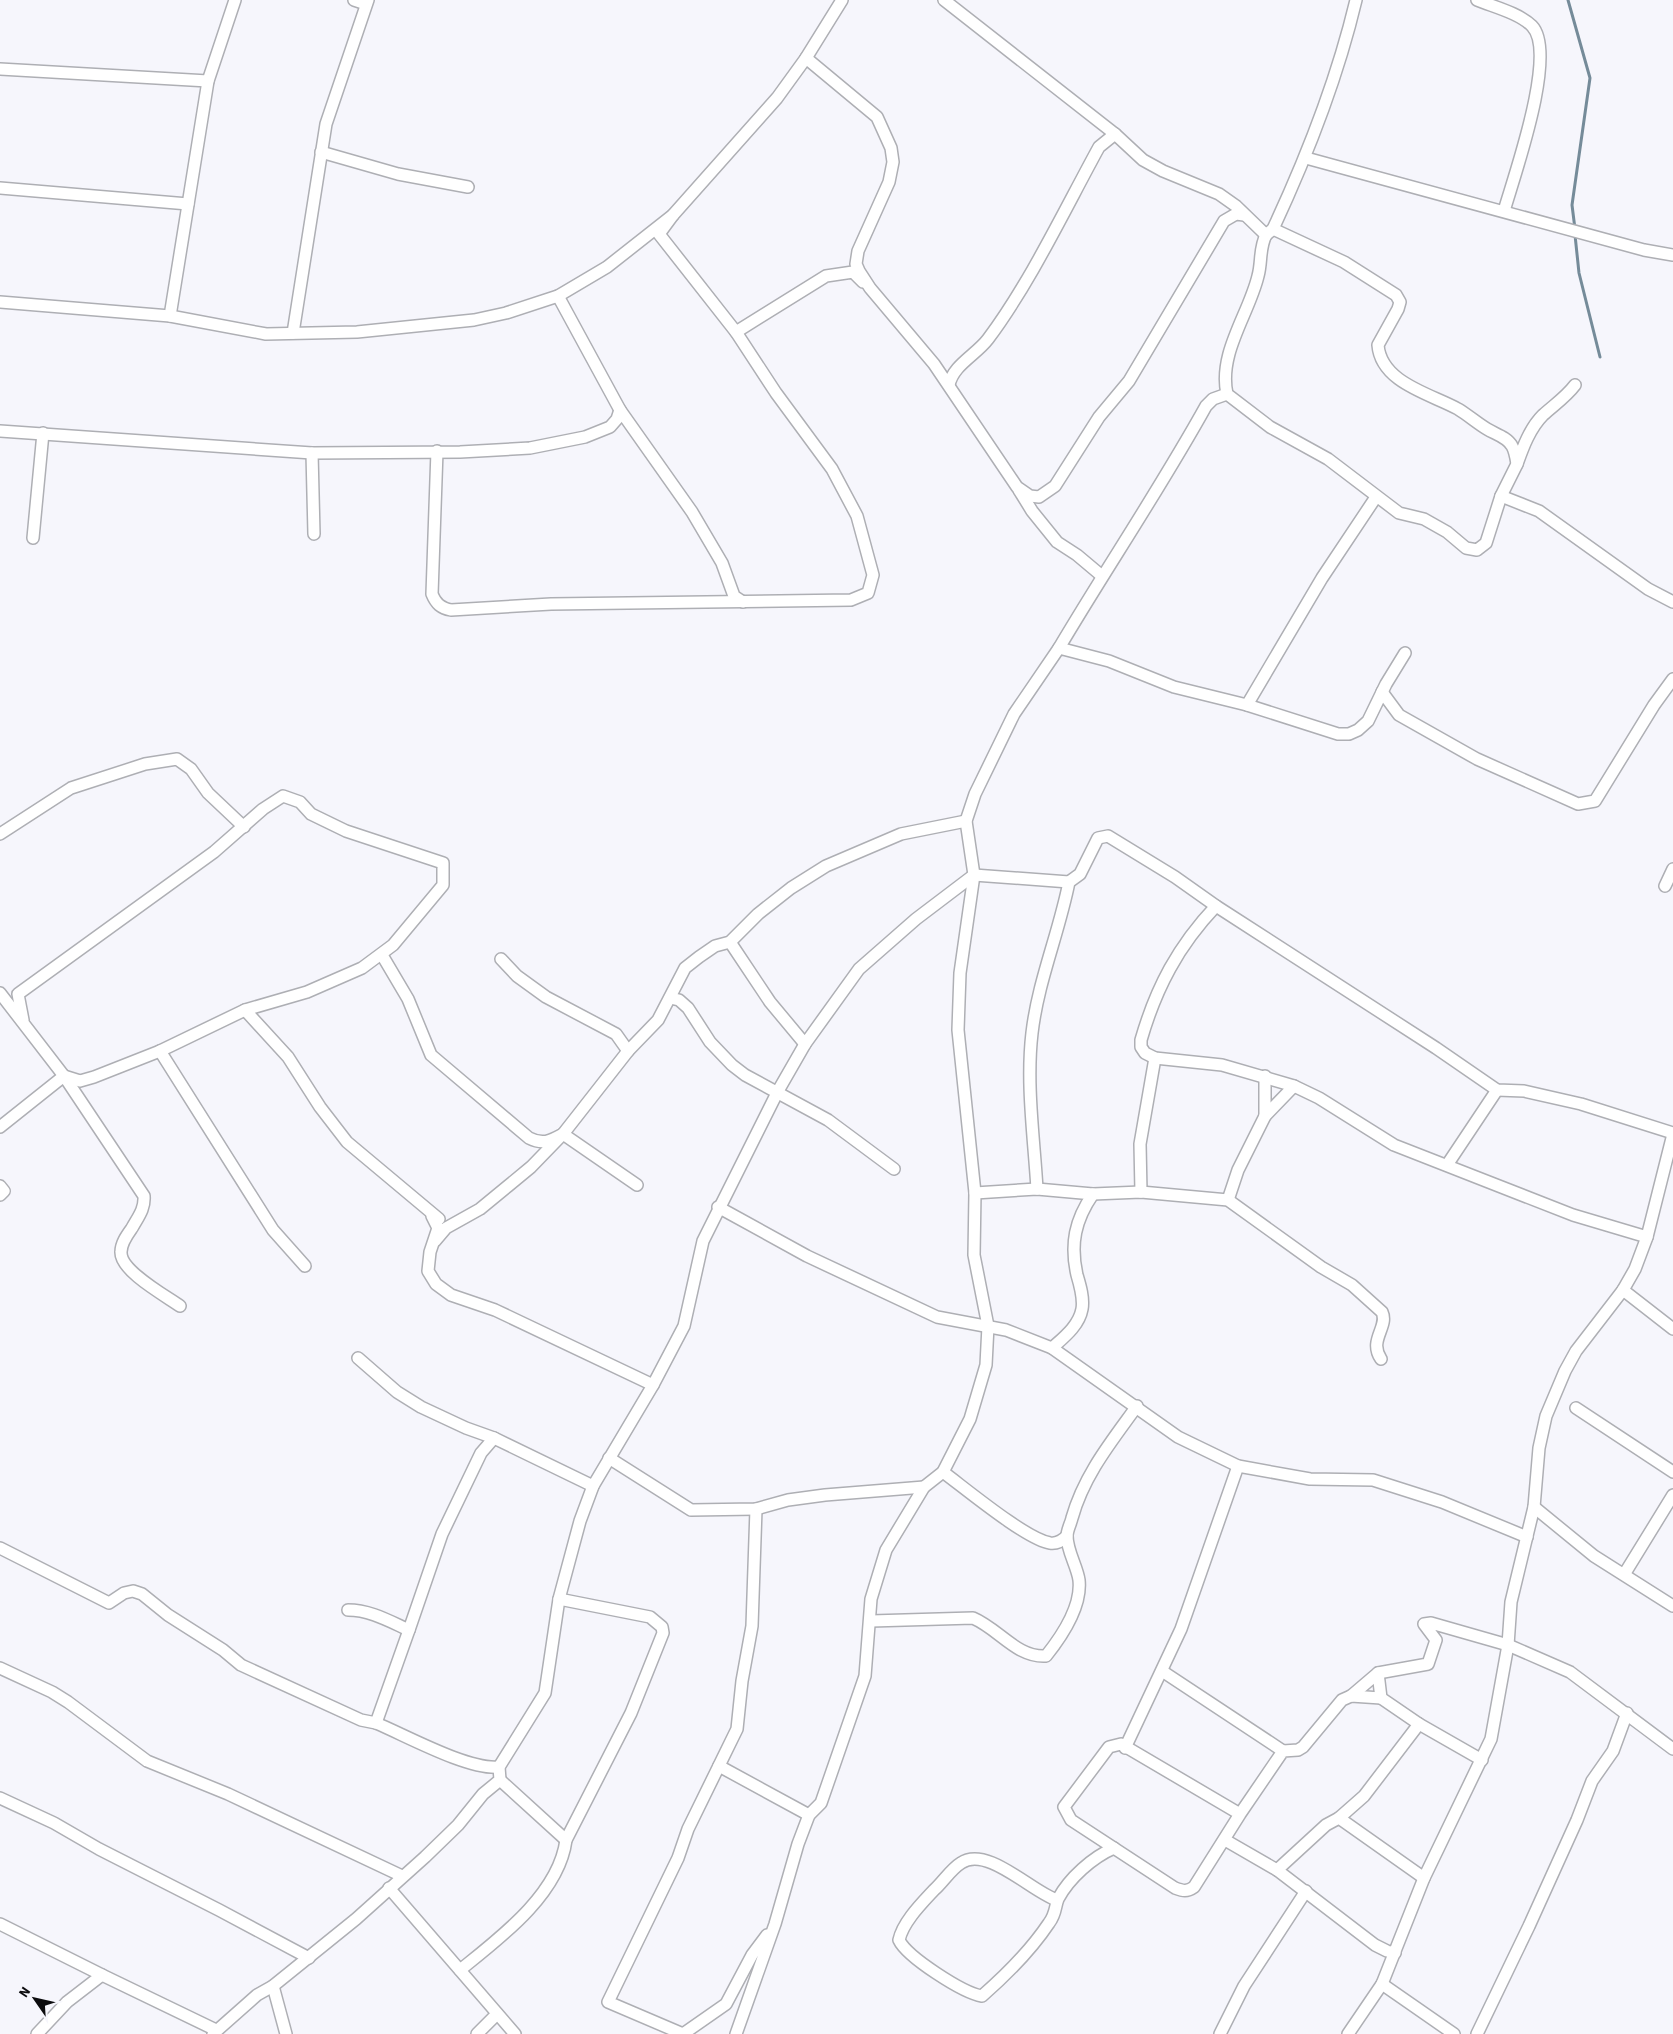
<svg xmlns="http://www.w3.org/2000/svg" width="1673" height="2034" font-family="'Source Sans 3',sans-serif">
  <rect width="100%" height="100%" fill="#f6f6fc"/>
  <g fill="none" stroke-linecap="round" stroke-linejoin="round">
    <g stroke="#758b99" stroke-width="3">
      <polyline points="1568,0 1590,78 1572,205 1575,229"/>
      <polyline points="1575,235 1579,273 1600,357"/>
    </g>
    <g stroke="#aeafb4" stroke-width="14">
      <g id="minor">
        <polyline points="354,0 366,4"/>
        <path d="M944 0 1115 134 1143 160 1163 171 1219 194 1236 206 1266 235 1273 229C1308 154 1337 80 1356 0"/>
        <path d="M1477 0C1494 7 1519 13 1532 26 1558 53 1514 176 1504 211"/>
        <polyline points="806,58 877,117 891,148 893,162 889,182 858,251 856,264 859,271 870,288 934,364 1017,487 1030,496 1039,497 1055,486 1099,417 1129,381 1224,221 1236,214 1244,215"/>
        <polyline points="0,69 208,81"/>
        <polyline points="321,152 398,174 468,187"/>
        <polyline points="1306,158 1644,250 1673,255"/>
        <polyline points="0,188 188,204"/>
        <path d="M1266 235C1259 248 1262 262 1258 276 1249 314 1218 353 1227 394L1270 427 1328 459 1399 513 1424 519 1447 532 1466 548 1477 550 1486 543 1501 496 1517 464C1516 458 1515 451 1512 446 1507 437 1495 434 1487 429 1477 423 1468 415 1458 409 1431 394 1381 383 1378 345L1398 309 1400 302 1396 295 1344 262 1273 229"/>
        <polyline points="558,296 620,410 692,512 722,563 734,596 743,602"/>
        <polyline points="0,302 170,316 266,334 357,332 474,320 506,313 558,296 607,267 673,215 777,98 806,58 842,0"/>
        <polyline points="170,316 208,81 235,0"/>
        <polyline points="736,332 826,276 853,272 863,282"/>
        <polyline points="293,333 326,124 368,0"/>
        <path d="M949 385C953 365 976 355 988 339 1030 283 1065 209 1099 147L1115 134"/>
        <polyline points="0,431 312,453 460,452 530,448 585,437 610,427 617,419 620,410"/>
        <path d="M437 451 432 594C436 604 441 608 451 610L551 604 851 600 868 593 873 575 857 516 832 469 776 393 736 332 659 234 673 215"/>
        <polyline points="312,453 314,534"/>
        <path d="M1517 464C1523 447 1530 428 1543 415 1554 405 1566 397 1575 385"/>
        <polyline points="1019,490 1032,511 1057,542 1077,555 1102,576"/>
        <polyline points="1501,496 1539,511 1648,589 1673,602"/>
        <polyline points="33,538 43,433"/>
        <path d="M1059 648C1107 567 1160 489 1206 406L1213 399 1227 394"/>
        <polyline points="1382,692 1399,715 1477,759 1578,804 1595,801 1654,705 1673,679"/>
        <polyline points="1247,705 1322,578 1376,497"/>
        <polyline points="0,834 71,788 145,764 177,759 191,769 208,793 244,827"/>
        <polyline points="1665,886 1673,869"/>
        <path d="M1216 906C1178 946 1156 988 1141 1040V1047L1145 1053 1155 1058 1222 1065 1294 1086 1319 1098 1394 1145 1573 1215 1647 1237"/>
        <polyline points="730,942 770,1002 805,1044"/>
        <path d="M382 955 408 999 431 1055 529 1138C543 1145 550 1141 563 1134L637 1185"/>
        <polyline points="501,959 517,976 546,997 616,1034 628,1051"/>
        <path d="M0 993 64 1076 144 1196C145 1209 138 1217 132 1228 127 1235 121 1243 121 1252 120 1271 166 1296 180 1306"/>
        <polyline points="670,998 679,1000 688,1008 710,1042 732,1065 745,1075 828,1120 894,1169"/>
        <polyline points="245,1010 288,1057 320,1107 347,1142 439,1219"/>
        <polyline points="160,1051 273,1230 305,1266"/>
        <polyline points="1265,1116 1265,1076"/>
        <polyline points="0,1127 64,1076 80,1081 94,1077 160,1051 245,1010 307,992 362,968 393,945 443,885 443,863 346,831 311,814 300,802 283,796 263,809 214,852 18,994 23,1020"/>
        <polyline points="1447,1165 1497,1090"/>
        <polyline points="0,1186 4,1191 0,1195"/>
        <path d="M1037 1189C1034 1138 1026 1084 1032 1033 1038 981 1059 933 1069 882L1080 874 1098 838 1108 836 1175 877 1216 906 1436 1048 1497 1090 1524 1091 1581 1104 1673 1133"/>
        <polyline points="1141,1192 1140,1144 1155,1058"/>
        <path d="M975 1193 1037 1189 1093 1194 1141 1192 1228 1200 1321 1267 1352 1285 1382 1312C1389 1327 1368 1340 1381 1359"/>
        <polyline points="1228,1200 1238,1170 1265,1116 1294,1086"/>
        <polyline points="718,1207 807,1256 937,1317 1006,1330 1052,1348 1178,1437 1238,1466 1310,1479 1373,1480 1442,1502 1527,1537"/>
        <polyline points="432,1216 438,1228 430,1252 428,1271 436,1284 451,1295 495,1310 653,1385"/>
        <polyline points="435,1241 446,1228 480,1209 508,1186 531,1167 563,1134 628,1051 658,1020 685,968 699,957 715,946 730,942 758,914 791,888 826,866 901,834 966,821"/>
        <polyline points="1623,1290 1673,1329"/>
        <path d="M1052 1348C1063 1338 1079 1326 1082 1309 1084 1298 1080 1285 1077 1275 1070 1244 1075 1220 1093 1194"/>
        <polyline points="358,1358 397,1392 421,1407 466,1428 494,1438 593,1486"/>
        <polyline points="1576,1408 1673,1472"/>
        <polyline points="609,1458 691,1510 756,1509 788,1500 825,1495 924,1487"/>
        <path d="M943 1472C966 1489 1026 1539 1050 1543 1057 1544 1063 1540 1067 1536"/>
        <polyline points="1534,1507 1594,1556 1673,1606"/>
        <polyline points="756,1509 752,1626 742,1681 737,1729 688,1829 678,1858 608,2002 683,2034 726,2004 752,1955 767,1935"/>
        <path d="M0 1548 109 1603 124 1593 133 1591 142 1594 168 1615 223 1650 241 1665 361 1720 376 1723C407 1736 468 1770 499 1767"/>
        <polyline points="1625,1573 1673,1495"/>
        <path d="M348 1610C370 1610 389 1621 409 1630L442 1534 481 1453 494 1438"/>
        <path d="M871 1621 973 1618C999 1629 1017 1658 1046 1656 1062 1636 1082 1607 1079 1580 1077 1566 1067 1551 1067 1536 1067 1530 1071 1523 1072 1518 1084 1475 1111 1442 1137 1406"/>
        <polyline points="0,1668 52,1692 68,1702 147,1761 228,1794 402,1876"/>
        <polyline points="1162,1671 1283,1751"/>
        <polyline points="1378,1673 1381,1698 1419,1724 1482,1760"/>
        <polyline points="1351,1696 1378,1673 1428,1664 1436,1640 1424,1624 1431,1623 1508,1645 1570,1672 1673,1749"/>
        <polyline points="376,1723 409,1630"/>
        <polyline points="1125,1748 1181,1629 1238,1466"/>
        <polyline points="719,1766 809,1815"/>
        <polyline points="500,1780 566,1840"/>
        <polyline points="0,1798 54,1823 99,1849 219,1910 309,1958"/>
        <path d="M1240 1814 1121 1744 1109 1747 1064 1807 1071 1820 1175 1888C1183 1891 1187 1892 1194 1887L1240 1814 1283 1751 1298 1750 1303 1747 1342 1700 1351 1696 1381 1698"/>
        <polyline points="1339,1818 1364,1796 1419,1724"/>
        <polyline points="1225,1840 1277,1870 1375,1945 1387,1951 1395,1953"/>
        <polyline points="1277,1870 1326,1825 1339,1818 1424,1878"/>
        <polyline points="389,1888 515,2034"/>
        <path d="M1057 1900C1032 1892 987 1845 961 1863 951 1869 943 1882 934 1890 921 1904 903 1922 899 1940 907 1957 963 1993 982 1996 1006 1975 1031 1950 1049 1923 1056 1914 1055 1906 1058 1899 1069 1878 1093 1857 1114 1848"/>
        <polyline points="0,1924 102,1975 67,2002 37,2034"/>
        <path d="M460 1970C500 1938 559 1894 566 1840L631 1713 663 1633 662 1627 650 1617 559 1599"/>
        <polyline points="102,1975 216,2030"/>
        <polyline points="1382,1984 1454,2034"/>
        <polyline points="273,1986 286,2034"/>
        <polyline points="213,2034 257,1995 273,1986 356,1919 425,1857 458,1825 483,1794 500,1780 499,1767 545,1693 559,1599 580,1521 593,1486 653,1385 684,1326 703,1241 778,1091 805,1044 859,969 916,919 974,875 1069,882"/>
        <polyline points="477,2034 497,2014"/>
        <polyline points="736,2034 775,1924 798,1844 809,1815 821,1803 865,1676 871,1599 886,1550 924,1487 943,1472 970,1419 986,1365 988,1326 974,1255 975,1193 958,1030 960,973 974,875 966,821 975,794 1014,714 1059,648 1109,661 1174,687 1247,705 1338,734 1349,734 1358,730 1368,721 1386,684 1405,653"/>
        <polyline points="1220,2034 1244,1986 1306,1891"/>
        <polyline points="1348,2034 1382,1984 1424,1878 1491,1739 1508,1645 1511,1602 1534,1507 1539,1448 1546,1416 1565,1371 1576,1351 1623,1290 1635,1269 1647,1237 1673,1134"/>
        <polyline points="1477,2034 1529,1926 1577,1820 1592,1781 1613,1751 1627,1713"/>
      </g>
    </g>
    <use href="#minor" stroke="#fff" stroke-width="11"/>
  </g>
  <g transform="translate(35 1999) rotate(304)" stroke="#f6f6fc" stroke-width="4" paint-order="stroke">
  <path d="M0-4L9 19L0 12L-9 19Z" fill="#0c0c0e"/>
  <text y="-8" font-size="14" font-weight="bold" text-anchor="middle" fill="#0c0c0e">N</text>
  </g>
</svg>
